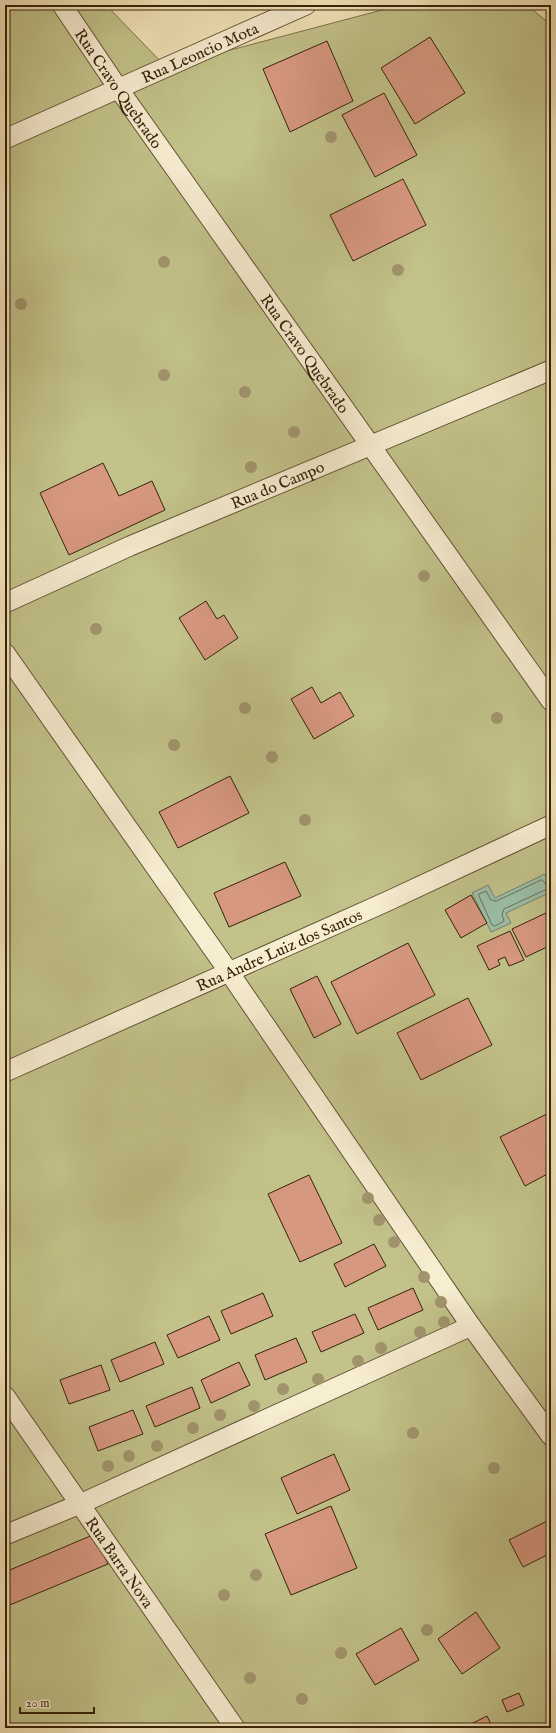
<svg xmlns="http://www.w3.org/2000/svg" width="556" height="1733" font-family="'IM FELL English',serif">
  <rect width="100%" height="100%" fill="#f2e4b8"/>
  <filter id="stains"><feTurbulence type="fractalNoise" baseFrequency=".005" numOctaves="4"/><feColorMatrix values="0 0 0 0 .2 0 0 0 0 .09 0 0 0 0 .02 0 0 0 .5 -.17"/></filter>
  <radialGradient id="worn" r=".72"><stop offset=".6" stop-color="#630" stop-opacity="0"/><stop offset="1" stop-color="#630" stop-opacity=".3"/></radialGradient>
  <polygon fill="#c2c28a" stroke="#7c724a" points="5,5 106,5 166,67 401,5 527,5 551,25 551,1728 5,1728"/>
  <polygon fill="#9cbfa9" stroke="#738169" points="545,874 551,886 551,892 506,913 511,923 491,932 472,893 488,885 495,898"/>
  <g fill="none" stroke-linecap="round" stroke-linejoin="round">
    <polygon stroke="#687159" stroke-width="1" points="542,880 548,886 547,889 504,909 502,914 504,921 495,926 492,925 479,896 479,894 486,891 491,900 496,901"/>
  </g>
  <g fill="#d79880" stroke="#352309">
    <polygon points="430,37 465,93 415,124 381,68"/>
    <polygon points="327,41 353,101 290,132 263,69"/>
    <polygon points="384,93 417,155 375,177 342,115"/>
    <polygon points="403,179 426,225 353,261 330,215"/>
    <polygon points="103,463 119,496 152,481 165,510 69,555 40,493"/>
    <polygon points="206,601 217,619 224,615 238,638 205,660 179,618"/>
    <polygon points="312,687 321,703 340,692 354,716 314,739 291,699"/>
    <polygon points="230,776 249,813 178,848 159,812"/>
    <polygon points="285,862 301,896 229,927 214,893"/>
    <polygon points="471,895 487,923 461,938 445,910"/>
    <polygon points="548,912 551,919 551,945 526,957 512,929"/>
    <polygon points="510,931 524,960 509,966 505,957 498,960 500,965 489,970 477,946"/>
    <polygon points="408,943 435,995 357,1034 331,982"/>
    <polygon points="317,976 341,1024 314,1038 290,989"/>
    <polygon points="468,998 492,1045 421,1080 397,1033"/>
    <polygon points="551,1112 551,1172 525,1186 500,1137"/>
    <polygon points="309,1175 342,1243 300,1262 268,1194"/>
    <polygon points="374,1244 386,1266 345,1287 334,1264"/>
    <polygon points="413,1288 423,1310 378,1330 368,1308"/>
    <polygon points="263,1293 273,1316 231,1334 221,1311"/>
    <polygon points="355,1314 364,1333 321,1352 312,1332"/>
    <polygon points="209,1316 220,1340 178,1358 167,1335"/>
    <polygon points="296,1338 307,1362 265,1380 255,1355"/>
    <polygon points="155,1342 164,1364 120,1382 111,1360"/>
    <polygon points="239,1362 250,1385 211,1403 201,1380"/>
    <polygon points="101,1365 110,1390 69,1404 60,1380"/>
    <polygon points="192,1387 200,1408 155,1427 146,1406"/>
    <polygon points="133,1410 143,1434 98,1451 89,1427"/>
    <polygon points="334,1454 350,1490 297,1514 281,1478"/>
    <polygon points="331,1506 357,1568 291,1595 265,1534"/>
    <polygon points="551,1519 551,1553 523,1567 509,1540"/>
    <polygon points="95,1534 108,1564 5,1607 5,1572"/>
    <polygon points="476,1612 500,1648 462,1674 438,1639"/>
    <polygon points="401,1628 419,1660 375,1685 356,1654"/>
    <polygon points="519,1693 524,1705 507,1712 502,1700"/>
    <polygon points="487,1716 493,1728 463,1728"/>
  </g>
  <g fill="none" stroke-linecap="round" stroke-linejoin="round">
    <g stroke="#645335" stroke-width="21">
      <g id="minor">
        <path id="s1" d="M62 5 118 88 551 701"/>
        <path id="s2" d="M5 139 306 5"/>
        <path id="s3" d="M5 603 130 546 551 370"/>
        <polyline points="5,653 229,972 471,1326 551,1436"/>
        <path id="s4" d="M5 1072 388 901 551 825"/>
        <path id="s5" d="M5 1396 235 1728"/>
        <polyline points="5,1535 80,1504 471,1326"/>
      </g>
    </g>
    <use href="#minor" stroke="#f7edd1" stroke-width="19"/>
  </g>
  <g fill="#a1946d">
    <circle cx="331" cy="137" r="6"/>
    <circle cx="164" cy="262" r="6"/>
    <circle cx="398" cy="270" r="6"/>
    <circle cx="21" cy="304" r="6"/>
    <circle cx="164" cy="375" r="6"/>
    <circle cx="245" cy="392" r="6"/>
    <circle cx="294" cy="432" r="6"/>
    <circle cx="251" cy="467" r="6"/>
    <circle cx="424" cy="576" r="6"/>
    <circle cx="96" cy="629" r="6"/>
    <circle cx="245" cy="708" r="6"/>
    <circle cx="497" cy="718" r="6"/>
    <circle cx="174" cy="745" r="6"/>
    <circle cx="272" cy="757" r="6"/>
    <circle cx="305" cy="820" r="6"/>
    <circle cx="368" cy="1198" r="6"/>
    <circle cx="379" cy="1220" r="6"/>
    <circle cx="394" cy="1242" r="6"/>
    <circle cx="424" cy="1277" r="6"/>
    <circle cx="441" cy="1302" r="6"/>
    <circle cx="444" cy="1322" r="6"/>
    <circle cx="420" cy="1332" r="6"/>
    <circle cx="381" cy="1348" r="6"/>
    <circle cx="358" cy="1361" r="6"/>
    <circle cx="318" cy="1379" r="6"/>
    <circle cx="283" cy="1389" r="6"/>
    <circle cx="254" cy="1406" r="6"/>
    <circle cx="220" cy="1415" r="6"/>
    <circle cx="193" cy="1428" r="6"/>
    <circle cx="413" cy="1433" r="6"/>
    <circle cx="157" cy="1446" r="6"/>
    <circle cx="129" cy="1456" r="6"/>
    <circle cx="108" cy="1466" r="6"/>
    <circle cx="494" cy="1468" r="6"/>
    <circle cx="256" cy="1575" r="6"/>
    <circle cx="224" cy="1595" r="6"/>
    <circle cx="427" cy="1630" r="6"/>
    <circle cx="341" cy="1653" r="6"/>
    <circle cx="250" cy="1678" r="6"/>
    <circle cx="302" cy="1699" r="6"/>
  </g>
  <g text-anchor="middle" stroke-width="3" stroke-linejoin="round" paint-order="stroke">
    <g font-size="16" fill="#352309" stroke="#f7edd1">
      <text dy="6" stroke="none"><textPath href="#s2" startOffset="213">Rua Leoncio Mota</textPath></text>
      <text dy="6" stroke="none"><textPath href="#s1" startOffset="101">Rua Cravo Quebrado</textPath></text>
      <text dy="6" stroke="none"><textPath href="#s1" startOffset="425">Rua Cravo Quebrado</textPath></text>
      <text dy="6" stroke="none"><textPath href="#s3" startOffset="297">Rua do Campo</textPath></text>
      <text dy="6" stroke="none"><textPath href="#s4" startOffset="300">Rua Andre Luiz dos Santos</textPath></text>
      <text dy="6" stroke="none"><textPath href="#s5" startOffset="202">Rua Barra Nova</textPath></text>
    </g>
  </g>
  <rect width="556" height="1733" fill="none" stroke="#f2e4b8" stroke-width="20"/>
  <rect x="6" y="6" width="544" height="1721" fill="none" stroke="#352309" stroke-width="2"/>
  <rect x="10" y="10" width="536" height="1713" fill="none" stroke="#352309"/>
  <path d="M20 1707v6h74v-6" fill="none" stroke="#352309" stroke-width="2"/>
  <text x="26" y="1707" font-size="12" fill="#352309" stroke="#f7edd1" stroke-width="3" paint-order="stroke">20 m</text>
  <rect width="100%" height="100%" filter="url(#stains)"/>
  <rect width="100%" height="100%" fill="url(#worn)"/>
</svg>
